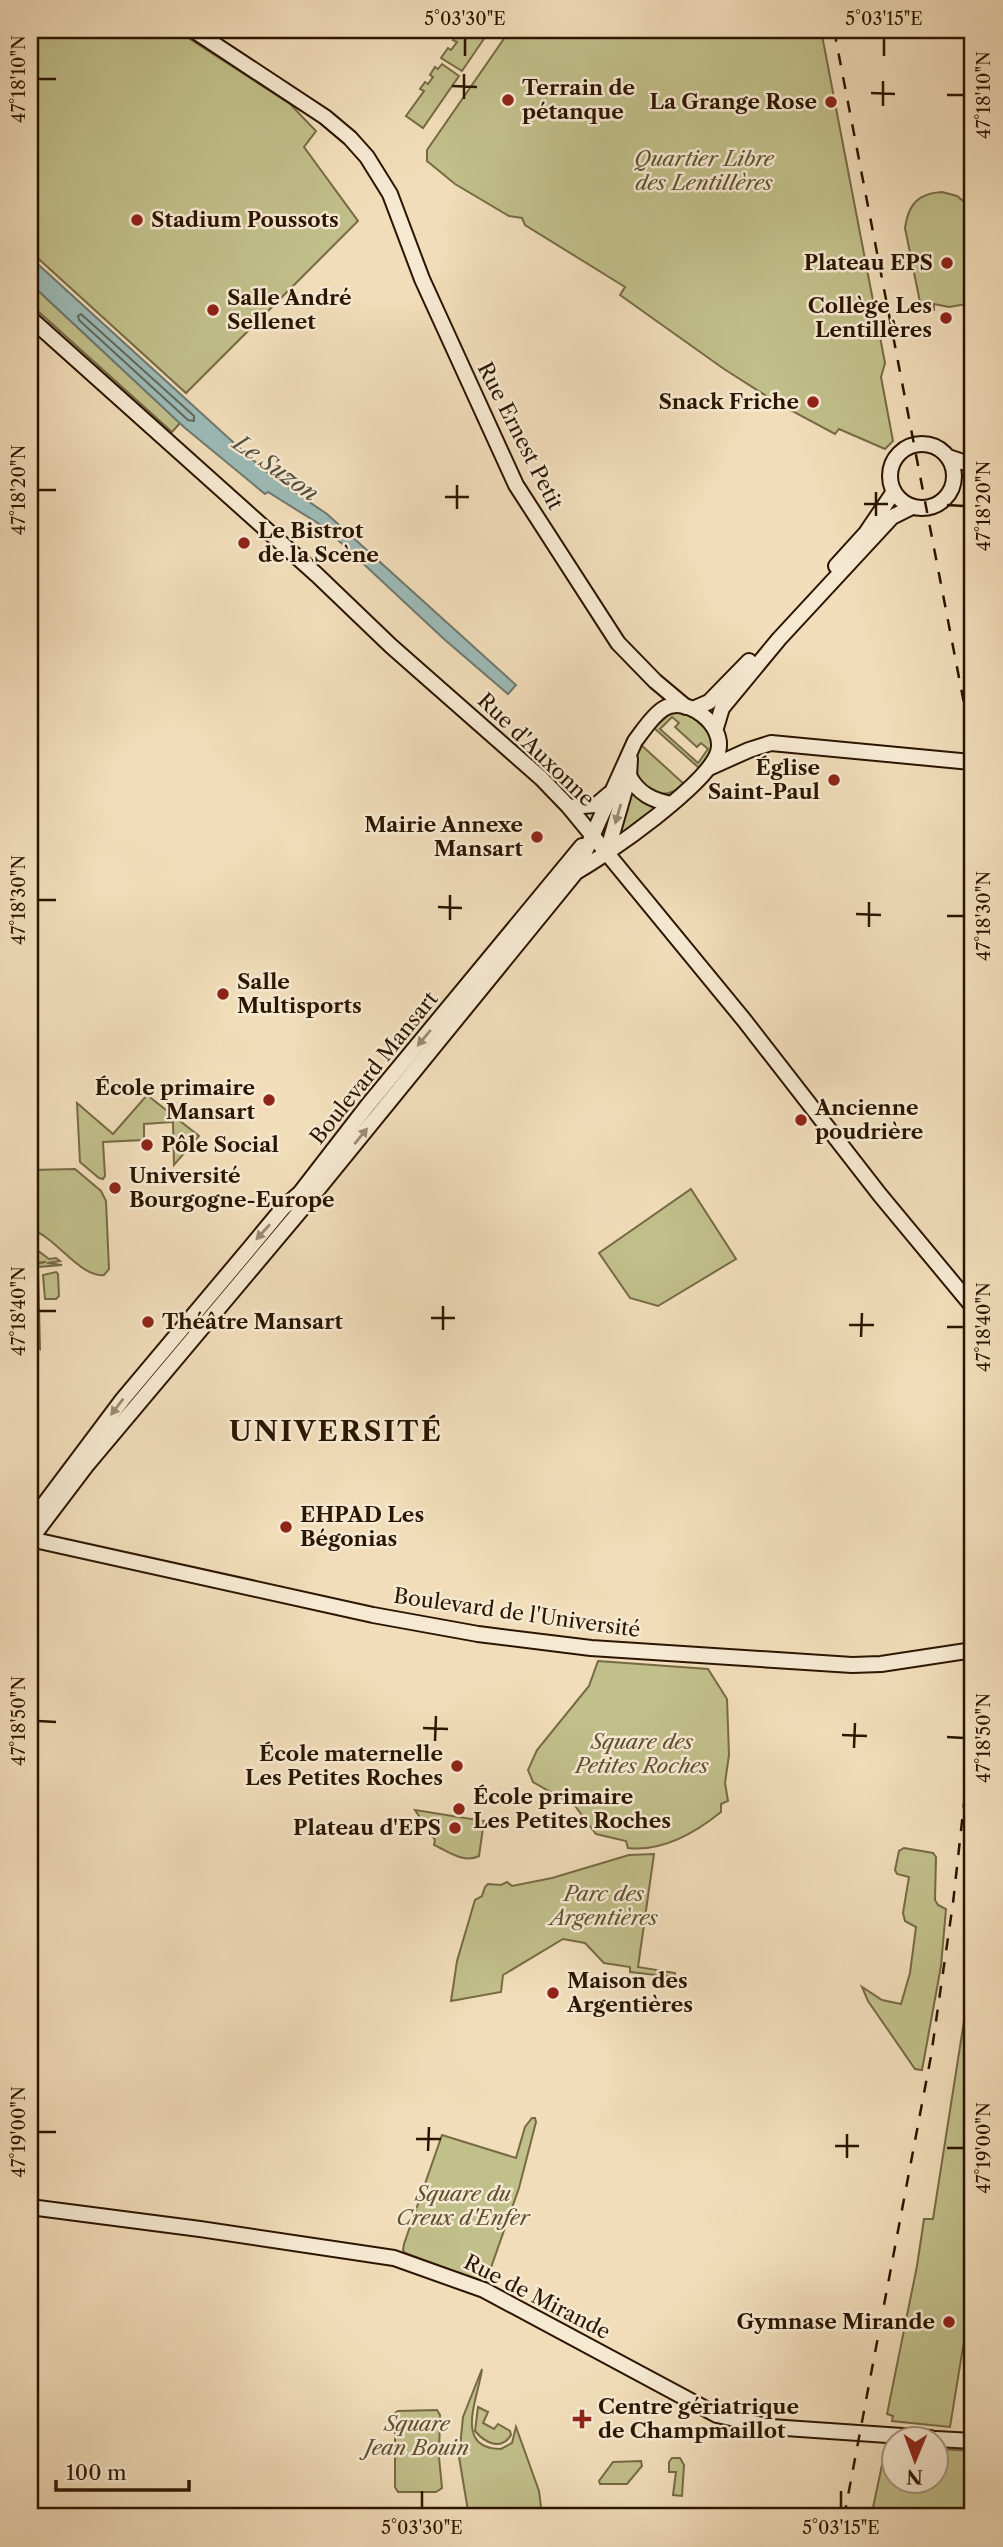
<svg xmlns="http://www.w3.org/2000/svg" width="1003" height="2547" font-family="'Libre Caslon Text',serif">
  <rect width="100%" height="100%" fill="#f1ddb9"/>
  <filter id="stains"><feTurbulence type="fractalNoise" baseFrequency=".00286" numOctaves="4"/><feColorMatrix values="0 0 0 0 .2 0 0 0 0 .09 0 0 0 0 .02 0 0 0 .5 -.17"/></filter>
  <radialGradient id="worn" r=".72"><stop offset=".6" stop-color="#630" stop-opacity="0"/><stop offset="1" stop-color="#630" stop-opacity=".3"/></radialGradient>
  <g fill="#c1bf8a" stroke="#766a45" stroke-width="2" fill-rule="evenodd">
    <polygon points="30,30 176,30 290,104 316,131 304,147 358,221 186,393 30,251"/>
    <polygon points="460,30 490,30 462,71 441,58 448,48 451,50 457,42 453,40"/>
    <polygon points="510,30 821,30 885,363 881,377 893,441 885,449 839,429 835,434 779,404 724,369 620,295 625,287 525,225 522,218 509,216 455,184 427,161 427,150"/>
    <polygon points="442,64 459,76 423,128 406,116 424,91 420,89 425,82 428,84 433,77 430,75 435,67 438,69"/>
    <path d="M942 192 957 196 967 204H973V303L949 307 934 304V310L922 312 905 228C908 205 918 193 942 192Z"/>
    <polygon points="30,283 180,423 172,432 30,304"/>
    <path d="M672 712H686L713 735V748L699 768 654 728ZM672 717 679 723 675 727 697 747 701 743 708 749 698 763 660 729Z"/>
    <path d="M640 744 684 784C656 811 624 777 640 744Z"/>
    <polygon points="633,793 655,808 617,837 630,794"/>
    <polygon points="147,1095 199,1136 174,1165 173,1122 144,1124 144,1140 103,1142 105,1176 103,1179 99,1178 80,1162 77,1103 113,1134"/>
    <path d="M75 1169 101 1191 106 1201 109 1269 104 1275C80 1278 54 1235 30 1229V1170Z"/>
    <polygon points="691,1189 736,1259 658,1306 630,1298 599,1253"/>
    <polygon points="30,1249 37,1250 49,1259 56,1258 60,1261 47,1263 62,1265 38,1267 40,1349 30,1342 30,1320 33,1319 30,1265 46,1262 30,1263"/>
    <polygon points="56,1272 58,1274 59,1296 56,1299 45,1299 43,1275"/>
    <path d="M598 1661 708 1669 727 1699 729 1755 725 1783 728 1801 721 1804V1812C695 1833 662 1852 628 1848L626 1841 596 1834 575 1806 533 1782 528 1770 537 1750 589 1686Z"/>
    <path d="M415 1810 484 1821 479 1856C464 1864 448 1851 434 1845L435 1840Z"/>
    <polygon points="904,1848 933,1853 936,1857 935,1900 938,1905 946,1909 941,1966 922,2070 915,2069 868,2001 862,1987 882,2000 901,2004 910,1973 916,1927 905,1921 903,1913 909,1877 897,1874 895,1870 899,1851"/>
    <polygon points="654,1854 638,1967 675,1973 674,1977 630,1972 630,1967 604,1963 585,1943 563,1939 503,1975 501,1992 451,2001 457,1961 475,1900 482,1896 485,1887 488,1884 501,1885 507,1882 512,1886 552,1878 629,1855"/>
    <polygon points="964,2021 973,2022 973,2286 950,2427 892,2421 893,2416 887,2414 917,2266 924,2219 933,2219"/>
    <polygon points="532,2118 535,2118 536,2122 519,2188 488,2276 477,2280 405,2253 403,2250 404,2244 442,2135 516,2158 525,2127"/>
    <path d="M482 2369C479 2396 452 2449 501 2449L512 2443 516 2427 539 2491 542 2515 535 2517H469L459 2457 463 2417Z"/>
    <path d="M478 2407 488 2412 483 2423 494 2429 498 2424 510 2431 511 2435C501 2451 485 2443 475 2431Z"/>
    <polygon points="437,2410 440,2415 439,2457 442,2488 436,2492 398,2492 395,2487 395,2413 398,2411"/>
    <polygon points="886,2446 894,2446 894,2480 936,2480 937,2449 973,2451 973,2517 871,2517"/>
    <polygon points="672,2458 680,2458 684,2465 682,2496 673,2495 676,2472 669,2472 669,2462"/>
    <polygon points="641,2461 642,2466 627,2484 600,2484 599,2481 613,2462"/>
  </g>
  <polygon fill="#9cbab7" stroke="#6f786e" stroke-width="2" points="30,257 245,453 274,478 327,514 516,685 508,694 445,640 324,527 268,492 265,494 185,428 30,283"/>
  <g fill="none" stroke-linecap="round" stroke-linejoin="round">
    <polygon stroke="#64685c" stroke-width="2" points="81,314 194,416 194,421 188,420 79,320 78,316"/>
    <g stroke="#2c1500" stroke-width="18">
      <g id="secondary">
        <polyline points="193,30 325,117 350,138 367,157 390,194 422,279 516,485 618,643 655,681 686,707"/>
        <polyline points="30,318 317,575 391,646 541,778 569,807 744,1020 880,1195 973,1307"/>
        <circle cx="922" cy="476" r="32"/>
        <polyline points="948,457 966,463 973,462"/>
        <polyline points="836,566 866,533 893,493"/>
        <polyline points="693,709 709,702 749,661"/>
        <polyline points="716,728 722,708 779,639 892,517 912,507"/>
        <polyline points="711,767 749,750 771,743 971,762"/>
        <path d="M629 776C639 794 652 800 671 804"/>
        <polyline points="569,807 596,805 609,794"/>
        <polyline points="607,852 629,776 630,759"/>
        <polyline points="30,1523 123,1399 249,1249 283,1208 300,1193 368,1105 582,846"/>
        <polyline points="30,1539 373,1615 478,1634 591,1648 852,1665 881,1664 973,1650"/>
        <path d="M30 1540 86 1466 301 1210 576 872 635 741C643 731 652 716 663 709 686 694 726 725 718 752 708 784 607 855 576 872"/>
        <polyline points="30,2207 200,2229 394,2258 484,2290 717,2415 771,2427 931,2438"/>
        <polyline points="936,2439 973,2441"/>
      </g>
    </g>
    <use href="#secondary" stroke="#f6e9d2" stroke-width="14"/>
    <g stroke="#2c1500" stroke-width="2.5" stroke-dasharray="12 12" stroke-linecap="butt">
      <polyline points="834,30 973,750"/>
      <polyline points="844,2517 931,2056 953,1903 973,1722"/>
    </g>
  </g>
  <defs><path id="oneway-solid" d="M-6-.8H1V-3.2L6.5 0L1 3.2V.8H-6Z" transform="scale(1.75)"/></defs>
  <g fill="#9b8a74">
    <use href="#oneway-solid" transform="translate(618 814) rotate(106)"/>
    <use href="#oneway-solid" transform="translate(424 1038) rotate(130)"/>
    <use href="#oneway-solid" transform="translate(361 1136) rotate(-51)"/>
    <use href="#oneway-solid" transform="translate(263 1232) rotate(132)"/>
    <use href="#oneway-solid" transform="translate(117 1407) rotate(127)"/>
  </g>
  <path fill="none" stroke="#2c1500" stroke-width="2.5" d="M465 56V38M884 56V38M38 79H56M452 86 477 87M871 93 895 94M947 95H964M464 99V74M883 106V81M38 490H56M445 497H469M864 504H888M947 505 964 506M457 509V485M876 516V492M38 900H56M438 907 462 908M856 914 881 915M947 916H964M450 920V895M869 927V902M38 1311H56M431 1318H455M849 1325H874M947 1327H964M443 1330V1306M861 1337 862 1313M38 1721 56 1722M423 1728 448 1729M842 1735 867 1736M947 1737 964 1738M435 1741 436 1716M854 1748 855 1723M38 2132H56M416 2139H441M835 2146H859M947 2148H964M428 2151 429 2127M847 2158V2134M422 2508V2491M841 2508V2491"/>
  <g fill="#8f2418" stroke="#f6e9d2" stroke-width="2.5">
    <circle cx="508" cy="100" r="7"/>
    <circle cx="831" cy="102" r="7"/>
    <circle cx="137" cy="220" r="7"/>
    <circle cx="947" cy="263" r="7"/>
    <circle cx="213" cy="310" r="7"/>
    <circle cx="946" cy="318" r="7"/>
    <circle cx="813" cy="402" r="7"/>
    <circle cx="244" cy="543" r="7"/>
    <circle cx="834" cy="780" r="7"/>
    <circle cx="537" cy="837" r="7"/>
    <circle cx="223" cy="994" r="7"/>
    <circle cx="269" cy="1100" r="7"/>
    <circle cx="801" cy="1120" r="7"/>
    <circle cx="147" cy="1145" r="7"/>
    <circle cx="115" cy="1188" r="7"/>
    <circle cx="148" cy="1322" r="7"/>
    <circle cx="286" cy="1527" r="7"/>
    <circle cx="457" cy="1766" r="7"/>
    <circle cx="459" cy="1809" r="7"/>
    <circle cx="455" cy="1828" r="7"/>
    <circle cx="553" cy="1993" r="7"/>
    <circle cx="949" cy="2322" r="7"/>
    <path d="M578.5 2408.5h7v7h7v7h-7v7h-7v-7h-7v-7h7z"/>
  </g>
  <g text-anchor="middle" stroke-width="5" stroke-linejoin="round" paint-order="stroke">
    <g font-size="21" font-weight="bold" fill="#2c1500" stroke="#f6e9d2" text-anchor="start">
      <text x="522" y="95">Terrain de<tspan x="522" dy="24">pétanque</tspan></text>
      <text x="817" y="109" text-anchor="end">La Grange Rose</text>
      <text x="151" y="227">Stadium Poussots</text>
      <text x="933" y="270" text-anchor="end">Plateau EPS</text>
      <text x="227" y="305">Salle André<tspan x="227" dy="24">Sellenet</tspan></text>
      <text x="932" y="313" text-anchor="end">Collège Les<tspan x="932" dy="24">Lentillères</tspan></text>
      <text x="799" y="409" text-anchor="end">Snack Friche</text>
      <text x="258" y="538">Le Bistrot<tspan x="258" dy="24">de la Scène</tspan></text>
      <text x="820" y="775" text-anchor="end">Église<tspan x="820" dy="24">Saint-Paul</tspan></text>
      <text x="523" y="832" text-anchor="end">Mairie Annexe<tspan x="523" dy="24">Mansart</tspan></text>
      <text x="237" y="989">Salle<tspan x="237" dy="24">Multisports</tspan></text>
      <text x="255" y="1095" text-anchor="end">École primaire<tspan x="255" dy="24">Mansart</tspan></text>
      <text x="815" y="1115">Ancienne<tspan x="815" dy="24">poudrière</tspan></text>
      <text x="161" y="1152">Pôle Social</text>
      <text x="129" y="1183">Université<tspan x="129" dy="24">Bourgogne-Europe</tspan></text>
      <text x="162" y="1329">Théâtre Mansart</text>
      <text x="300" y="1522">EHPAD Les<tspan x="300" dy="24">Bégonias</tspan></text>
      <text x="443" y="1761" text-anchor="end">École maternelle<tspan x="443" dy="24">Les Petites Roches</tspan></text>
      <text x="473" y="1804">École primaire<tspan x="473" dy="24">Les Petites Roches</tspan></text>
      <text x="441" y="1835" text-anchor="end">Plateau d'EPS</text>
      <text x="567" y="1988">Maison des<tspan x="567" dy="24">Argentières</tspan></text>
      <text x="935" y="2329" text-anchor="end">Gymnase Mirande</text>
      <text x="598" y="2414">Centre gériatrique<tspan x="598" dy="24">de Champmaillot</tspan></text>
    </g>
    <g font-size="21" font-style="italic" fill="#605030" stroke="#f6e9d2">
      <text x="704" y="166">Quartier Libre<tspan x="704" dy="24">des Lentillères</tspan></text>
      <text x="642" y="1749">Square des<tspan x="642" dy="24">Petites Roches</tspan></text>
      <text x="604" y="1901">Parc des<tspan x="604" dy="24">Argentières</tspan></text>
      <text x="463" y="2201">Square du<tspan x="463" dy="24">Creux d'Enfer</tspan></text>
      <text x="417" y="2431">Square<tspan x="417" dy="24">Jean Bouin</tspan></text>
    </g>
    <g font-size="21" fill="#2c1500" stroke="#f6e9d2">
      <text transform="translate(520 436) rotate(63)" y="7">Rue Ernest Petit</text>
      <text transform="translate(536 750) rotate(44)" y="7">Rue d'Auxonne</text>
      <text transform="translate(374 1068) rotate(-51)" y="7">Boulevard Mansart</text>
      <text transform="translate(517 1613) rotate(8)" y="7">Boulevard de l'Université</text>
      <text transform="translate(537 2297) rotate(27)" y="7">Rue de Mirande</text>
    </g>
    <g font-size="23" font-style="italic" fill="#534f40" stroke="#f6e9d2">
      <text transform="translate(276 468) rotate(35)" y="8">Le Suzon</text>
    </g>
    <g font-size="28" font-weight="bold" letter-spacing="2" fill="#2c1500" stroke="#f6e9d2">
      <text x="336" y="1441">UNIVERSITÉ</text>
    </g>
  </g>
  <rect width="1003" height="2547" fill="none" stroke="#f1ddb9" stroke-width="77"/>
  <g transform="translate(915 2460) rotate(181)"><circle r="33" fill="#f6e9d2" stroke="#a5947e" stroke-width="2"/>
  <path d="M0-5L12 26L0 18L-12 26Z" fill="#8f2418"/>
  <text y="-10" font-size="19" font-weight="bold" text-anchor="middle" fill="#2c1500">N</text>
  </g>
  <path d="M56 2480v10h133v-10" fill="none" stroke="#2c1500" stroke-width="3.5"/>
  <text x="66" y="2480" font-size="21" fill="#2c1500" stroke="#f6e9d2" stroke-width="5" paint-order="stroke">100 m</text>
  <rect x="38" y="38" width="926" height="2470" fill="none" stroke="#2c1500" stroke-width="2.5"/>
  <g font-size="18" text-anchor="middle" fill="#2c1500">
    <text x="465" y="25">5°03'30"E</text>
    <text x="884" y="25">5°03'15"E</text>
    <text transform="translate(19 79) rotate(-90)" y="6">47°18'10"N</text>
    <text transform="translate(984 95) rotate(-90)" y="6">47°18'10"N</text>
    <text transform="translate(19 490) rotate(-90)" y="6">47°18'20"N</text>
    <text transform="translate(984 506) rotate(-90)" y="6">47°18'20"N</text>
    <text transform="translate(19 900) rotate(-90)" y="6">47°18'30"N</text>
    <text transform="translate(984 916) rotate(-90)" y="6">47°18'30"N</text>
    <text transform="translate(19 1311) rotate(-90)" y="6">47°18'40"N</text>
    <text transform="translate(984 1327) rotate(-90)" y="6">47°18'40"N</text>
    <text transform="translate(19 1721) rotate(-90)" y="6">47°18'50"N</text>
    <text transform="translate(984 1738) rotate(-90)" y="6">47°18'50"N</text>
    <text transform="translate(19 2132) rotate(-90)" y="6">47°19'00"N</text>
    <text transform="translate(984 2148) rotate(-90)" y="6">47°19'00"N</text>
    <text x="422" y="2534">5°03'30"E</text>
    <text x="841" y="2534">5°03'15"E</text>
  </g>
  <rect width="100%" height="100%" filter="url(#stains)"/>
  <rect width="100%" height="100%" fill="url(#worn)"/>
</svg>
